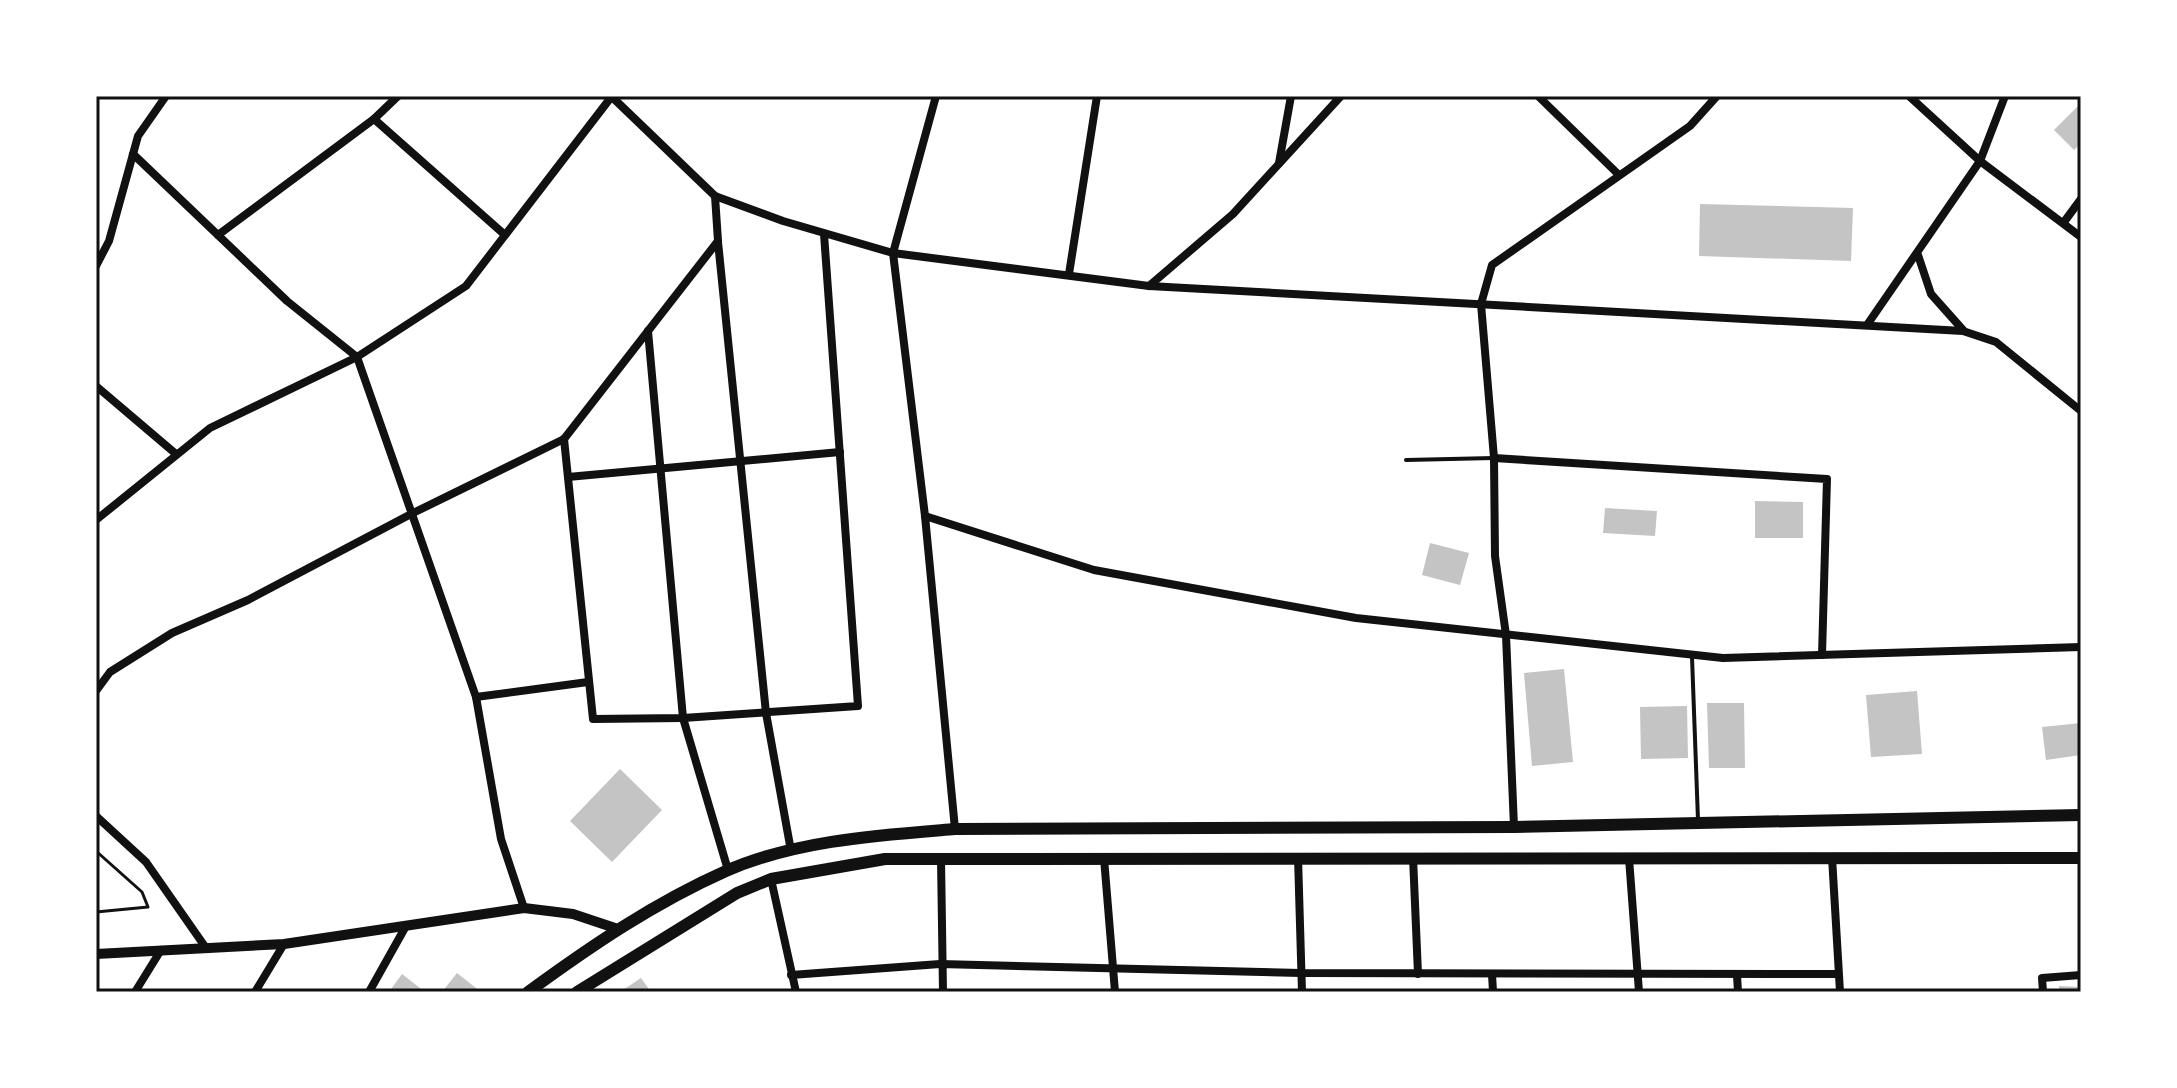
<svg xmlns="http://www.w3.org/2000/svg" width="2177" height="1088" font-family="Jost,sans-serif">
  <rect width="100%" height="100%" fill="#fff"/>
  <g fill="#c4c4c4">
    <polygon points="2081,103 2081,143 2074,150 2054,130"/>
    <polygon points="1700,204 1853,208 1851,261 1699,256"/>
    <polygon points="1755,501 1803,502 1803,538 1755,538"/>
    <polygon points="1605,508 1657,511 1655,536 1603,533"/>
    <polygon points="1430,543 1469,553 1460,585 1422,575"/>
    <polygon points="1564,669 1573,762 1532,766 1524,673"/>
    <polygon points="1917,691 1922,754 1871,757 1866,695"/>
    <polygon points="1707,703 1744,703 1745,768 1709,768"/>
    <polygon points="1687,706 1688,758 1641,759 1640,707"/>
    <polygon points="2081,723 2081,755 2046,760 2042,727"/>
    <polygon points="620,769 662,810 612,862 570,821"/>
    <polygon points="457,973 481,992 442,992"/>
    <polygon points="402,974 425,992 389,992"/>
    <polygon points="641,978 651,992 620,992"/>
    <polygon points="2059,986 2081,987 2081,992 2059,992"/>
  </g>
  <g fill="none" stroke-linecap="round" stroke-linejoin="round">
    <polyline stroke="#111" stroke-width="3" points="96,851 142,892 148,907 96,912"/>
    <g stroke="#111" stroke-width="4">
      <polyline points="1406,460 1494,458"/>
      <polyline points="1692,657 1698,820"/>
    </g>
    <g stroke="#111" stroke-width="8">
      <polyline points="611,96 715,196 783,221 893,253 1149,286 1963,331 1996,342 2081,411"/>
      <polyline points="936,96 893,253 925,516 955,829"/>
      <polyline points="1538,96 1619,175"/>
      <polyline points="1909,96 1980,161 2081,237"/>
      <polyline points="374,119 505,235"/>
      <polyline points="133,154 287,301 357,357 476,697 501,839 524,908"/>
      <polyline points="1279,163 1291,96"/>
      <polyline points="2064,222 2081,199"/>
      <polyline points="218,235 374,119 398,96"/>
      <polyline points="718,242 766,713 791,851"/>
      <polyline points="1918,255 1931,294 1963,330"/>
      <polyline points="96,266 109,241 138,136 166,96"/>
      <polyline points="1069,274 1097,96"/>
      <polyline points="1149,286 1233,214 1341,96"/>
      <polyline points="1867,325 1980,161 2005,96"/>
      <polyline points="648,331 683,718 728,870"/>
      <polyline points="96,386 176,454"/>
      <polyline points="564,439 593,719 683,718 858,706 824,234"/>
      <polyline points="1494,458 1827,479 1822,655"/>
      <polyline points="568,477 840,452"/>
      <polyline points="925,516 1094,570 1356,618 1723,658 2081,647"/>
      <polyline points="96,520 210,428 357,357 466,286 612,96"/>
      <polyline points="96,691 110,672 172,633 248,600 413,513 564,439 718,241 715,196"/>
      <polyline points="476,697 588,682"/>
      <polyline points="96,816 146,862 206,948"/>
      <polyline points="1514,827 1506,635 1495,556 1494,458 1481,304 1492,265 1690,126 1717,96"/>
      <polyline points="1298,857 1302,992"/>
      <polyline points="1413,857 1418,974"/>
      <polyline points="1832,857 1840,992"/>
      <polyline points="1104,858 1115,992"/>
      <polyline points="1629,858 1639,992"/>
      <polyline points="941,859 943,992"/>
      <polyline points="771,879 796,992"/>
      <polyline points="1492,974 1493,992"/>
      <polyline points="791,975 940,964 1301,973 1838,974"/>
      <polyline points="1737,975 1738,992"/>
      <polyline points="135,992 161,950"/>
      <polyline points="255,992 284,944"/>
      <polyline points="369,992 406,926"/>
      <polyline points="2043,992 2042,978 2081,975"/>
    </g>
    <polyline stroke="#111" stroke-width="10" points="96,954 284,944 524,908 573,914 615,928"/>
    <g stroke="#111" stroke-width="12">
      <path d="M528 992C591 946 654 903 726 871 796 840 881 835 955 829L1514 827 2081 815"/>
      <polyline points="577,992 737,893 771,879 885,859 2081,858"/>
    </g>
  </g>
  <rect width="2177" height="1088" fill="none" stroke="#ffffff" stroke-width="196"/>
  <rect x="98" y="98" width="1981" height="892" fill="none" stroke="#111" stroke-width="3"/>
</svg>
